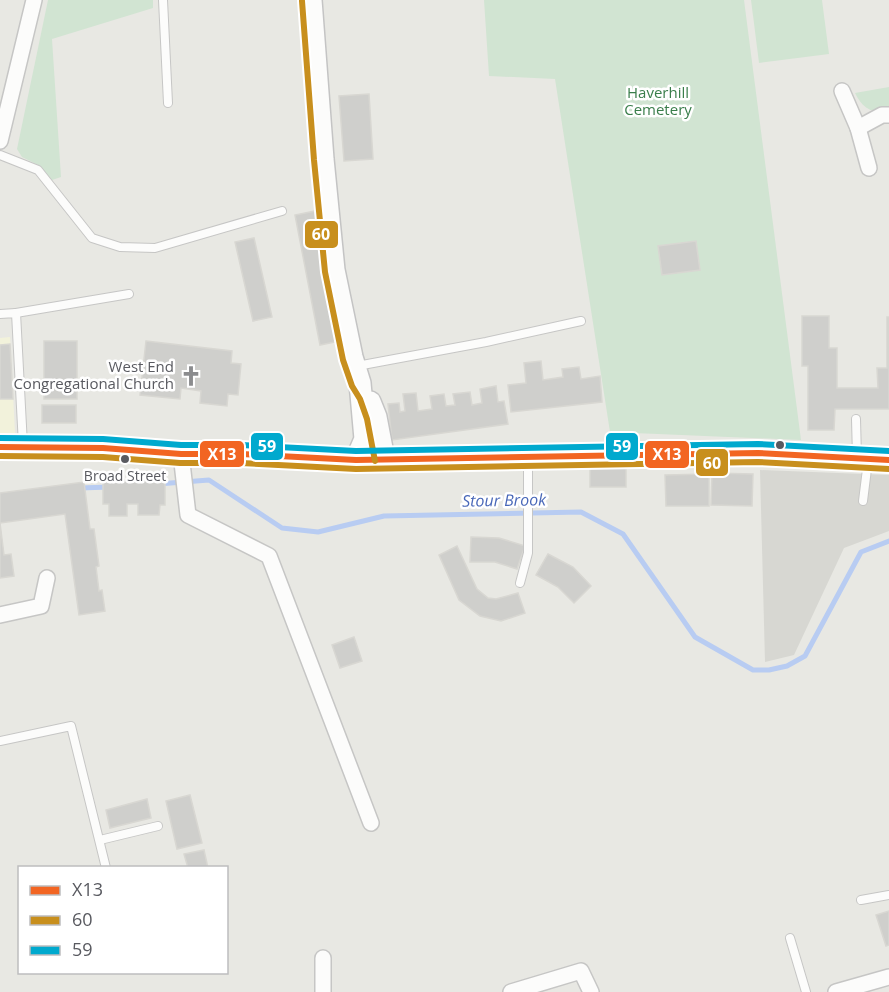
<svg xmlns="http://www.w3.org/2000/svg" width="889" height="992" font-family="'Open Sans',sans-serif">
  <rect width="100%" height="100%" fill="#e8e8e3"/>
  <polygon fill="#f2f2db" points="10,337 15,433 0,435 0,338"/>
  <polygon fill="#d7d7d2" points="760,470 889,475 889,531 844,548 794,655 765,662"/>
  <g fill="#d1e4d2">
    <polygon points="48,0 153,0 153,8 52,39 61,177 52,180 40,166 22,157 17,149"/>
    <polygon points="484,0 744,0 801,440 610,432 555,79 489,76"/>
    <polygon points="751,0 822,0 829,54 759,63"/>
    <path d="M889 87V111C871 113 863 109 855 93Z"/>
  </g>
  <g fill="none" stroke-linecap="round" stroke-linejoin="round">
    <g stroke="#b8ccf2" stroke-width="5">
      <polyline points="158,484 209,480 282,528 318,532 384,516 581,512 623,534 695,637 753,670 769,670 787,666 805,656 861,552 889,541"/>
      <polyline points="80,488 110,487"/>
    </g>
  </g>
  <g fill="#cfcfcc" stroke="#d8d7d2" stroke-width="1.5">
    <polygon points="369,94 373,159 344,161 339,96"/>
    <polygon points="315,211 340,341 320,345 295,215"/>
    <polygon points="254,238 272,317 253,321 235,242"/>
    <polygon points="696,241 700,270 662,275 658,246"/>
    <polygon points="802,316 829,316 829,348 837,348 837,388 878,388 877,368 887,368 887,317 889,317 889,409 835,409 834,430 808,430 808,366 802,366"/>
    <rect x="44" y="341" width="33" height="58"/>
    <polygon points="146,341 232,351 231,363 241,364 238,395 228,394 227,406 200,403 201,391 181,388 180,399 140,395"/>
    <polygon points="10,344 13,399 0,399 0,345"/>
    <polygon points="541,361 543,380 563,377 562,369 579,367 581,379 600,376 602,402 511,412 508,385 526,383 524,363"/>
    <polygon points="496,386 498,402 504,401 508,424 392,440 388,404 399,403 400,412 405,411 403,394 416,393 418,411 432,409 430,396 444,394 446,406 455,405 453,394 470,392 472,405 482,403 480,389"/>
    <rect x="42" y="405" width="34" height="18"/>
    <rect x="590" y="467" width="36" height="20"/>
    <polygon points="712,473 753,474 752,506 711,505"/>
    <polygon points="709,474 709,506 666,506 665,475"/>
    <polygon points="103,480 165,480 165,505 160,505 159,515 138,515 138,504 127,504 127,516 109,516 109,504 103,504"/>
    <polygon points="84,482 90,529 94,529 99,566 96,567 99,591 102,590 105,611 79,615 65,514 0,523 4,555 11,554 14,576 0,578 0,493"/>
    <polygon points="471,537 499,538 525,546 517,569 495,562 470,562"/>
    <polygon points="457,546 477,589 488,598 496,599 518,593 525,613 501,621 480,616 459,600 439,555"/>
    <polygon points="548,554 573,567 591,586 574,603 558,587 536,575"/>
    <polygon points="354,637 362,661 340,668 332,645"/>
    <polygon points="190,795 202,843 177,849 166,801"/>
    <polygon points="147,799 151,818 110,828 106,810"/>
    <polygon points="204,850 208,868 188,868 184,854"/>
    <polygon points="889,911 889,945 886,946 876,915"/>
  </g>
  <g fill="none" stroke-linecap="round" stroke-linejoin="round">
    <g stroke="#c6c6c5" stroke-width="10">
      <g id="lane">
        <polyline points="163,0 168,103"/>
        <polyline points="0,155 38,170 92,238 120,247 155,248 282,211"/>
        <polyline points="16,313 129,294"/>
        <polyline points="0,314 16,313 23,445"/>
        <polyline points="357,366 486,342 581,321"/>
        <polyline points="856,419 857,457"/>
        <polyline points="863,501 868,461"/>
        <polyline points="520,583 528,553 528,458"/>
        <polyline points="0,741 71,726 106,868"/>
        <polyline points="100,840 158,826"/>
        <polyline points="861,900 889,895"/>
        <polyline points="790,938 806,992"/>
      </g>
    </g>
    <g stroke="#c6c6c5" stroke-width="18">
      <g id="street">
        <polyline points="842,91 858,128 869,168"/>
        <polyline points="858,128 882,115 889,115"/>
        <polyline points="0,141 34,0"/>
        <polyline points="181,454 188,515 269,556 371,823"/>
        <polyline points="0,615 41,606 47,578"/>
        <polyline points="323,992 323,958"/>
        <polyline points="511,992 581,971 591,992"/>
        <polyline points="836,992 889,977"/>
      </g>
    </g>
    <g stroke="#c4c4c4" stroke-width="24">
      <g id="secondary">
        <polyline points="311,0 323,159 334,270 352,357 360,383 365,439 356,460"/>
        <polyline points="370,402 376,417 384,459"/>
        <polyline points="0,447 103,448 181,454 241,454 356,460 758,453 889,460"/>
      </g>
    </g>
    <use href="#lane" stroke="#fcfcfb" stroke-width="8"/>
    <use href="#street" stroke="#fcfcfb" stroke-width="15"/>
    <use href="#secondary" stroke="#fcfcfb" stroke-width="21"/>
    <g stroke="#fff" stroke-width="10">
      <polyline id="bus-1" points="0,447 103,448 181,454 241,454 356,460 758,453 889,460"/>
    </g>
    <g stroke="#fff" stroke-width="10">
      <g id="bus-2">
        <polyline points="302,1 314,160 325,272 343,360 352,386 360,399 367,419 375,461"/>
        <polyline points="0,456 103,457 180,463 241,463 356,469 758,462 889,469"/>
      </g>
    </g>
    <g stroke="#fff" stroke-width="10">
      <polyline id="bus-3" points="0,438 103,439 181,445 241,445 356,451 758,444 889,451"/>
    </g>
    <use href="#bus-1" stroke="#f26522" stroke-width="6"/>
    <use href="#bus-2" stroke="#c88f1d" stroke-width="6"/>
    <use href="#bus-3" stroke="#00a9ce" stroke-width="6"/>
  </g>
  <defs>
    <g id="church-bare" transform="scale(1.62)"><path d="M-1.2-6h2.4v3.5h3.3v2.4h-3.3V6h-2.4V-.1h-3.3v-2.4h3.3Z" fill="#8b8c8e" stroke="#fff" stroke-width="2.5" paint-order="stroke"/></g>
  </defs>
  <g fill-rule="evenodd">
    <use href="#church-bare" x="191" y="376"/>
  </g>
  <g fill="#595a60" stroke="#fff" stroke-width="2">
    <circle cx="780" cy="445" r="5"/>
    <circle cx="125" cy="459" r="5"/>
  </g>
  <g text-anchor="middle" stroke-width="5" stroke-linejoin="round" paint-order="stroke">
    <g font-size="14" fill="#595a60" stroke="#fff">
      <text x="125" y="481">Broad Street</text>
    </g>
    <g font-size="15" fill="#3a7e4b" stroke="#fff">
      <text x="658" y="98">Haverhill<tspan x="658" dy="17">Cemetery</tspan></text>
    </g>
    <g font-size="15" fill="#595a60" stroke="#fff" text-anchor="end">
      <text x="174" y="372">West End<tspan x="174" dy="17">Congregational Church</tspan></text>
    </g>
    <g font-size="16" font-style="italic" fill="#4867b8" stroke="#fff">
      <text transform="translate(504 500) rotate(-1)" y="6">Stour Brook</text>
    </g>
  </g>
  <g stroke="#fff" stroke-width="2">
    <rect x="304" y="220" width="35" height="29" rx="6" fill="#c88f1d"/>
    <rect x="250" y="432" width="34" height="29" rx="6" fill="#00a9ce"/>
    <rect x="605" y="432" width="34" height="29" rx="6" fill="#00a9ce"/>
    <rect x="199" y="440" width="46" height="28" rx="6" fill="#f26522"/>
    <rect x="644" y="440" width="46" height="29" rx="6" fill="#f26522"/>
    <rect x="695" y="448" width="34" height="29" rx="6" fill="#c88f1d"/>
  </g>
  <g font-size="16" text-anchor="middle" font-weight="bold" fill="#fff">
    <text x="321" y="240">60</text>
    <text x="267" y="452">59</text>
    <text x="622" y="452">59</text>
    <text x="222" y="460">X13</text>
    <text x="667" y="460">X13</text>
    <text x="712" y="469">60</text>
  </g>
  <rect x="18" y="866" width="210" height="108" fill="#ffffff" stroke="#bdbdbf" stroke-width="1.5"/>
  <rect x="30" y="886" width="30" height="9" fill="#f26522" stroke="#bdbdbf" stroke-width="1.5"/>
  <text x="72" y="896" font-size="18" fill="#595a60">X13</text>
  <rect x="30" y="916" width="30" height="9" fill="#c88f1d" stroke="#bdbdbf" stroke-width="1.5"/>
  <text x="72" y="926" font-size="18" fill="#595a60">60</text>
  <rect x="30" y="946" width="30" height="9" fill="#00a9ce" stroke="#bdbdbf" stroke-width="1.5"/>
  <text x="72" y="956" font-size="18" fill="#595a60">59</text>
</svg>
